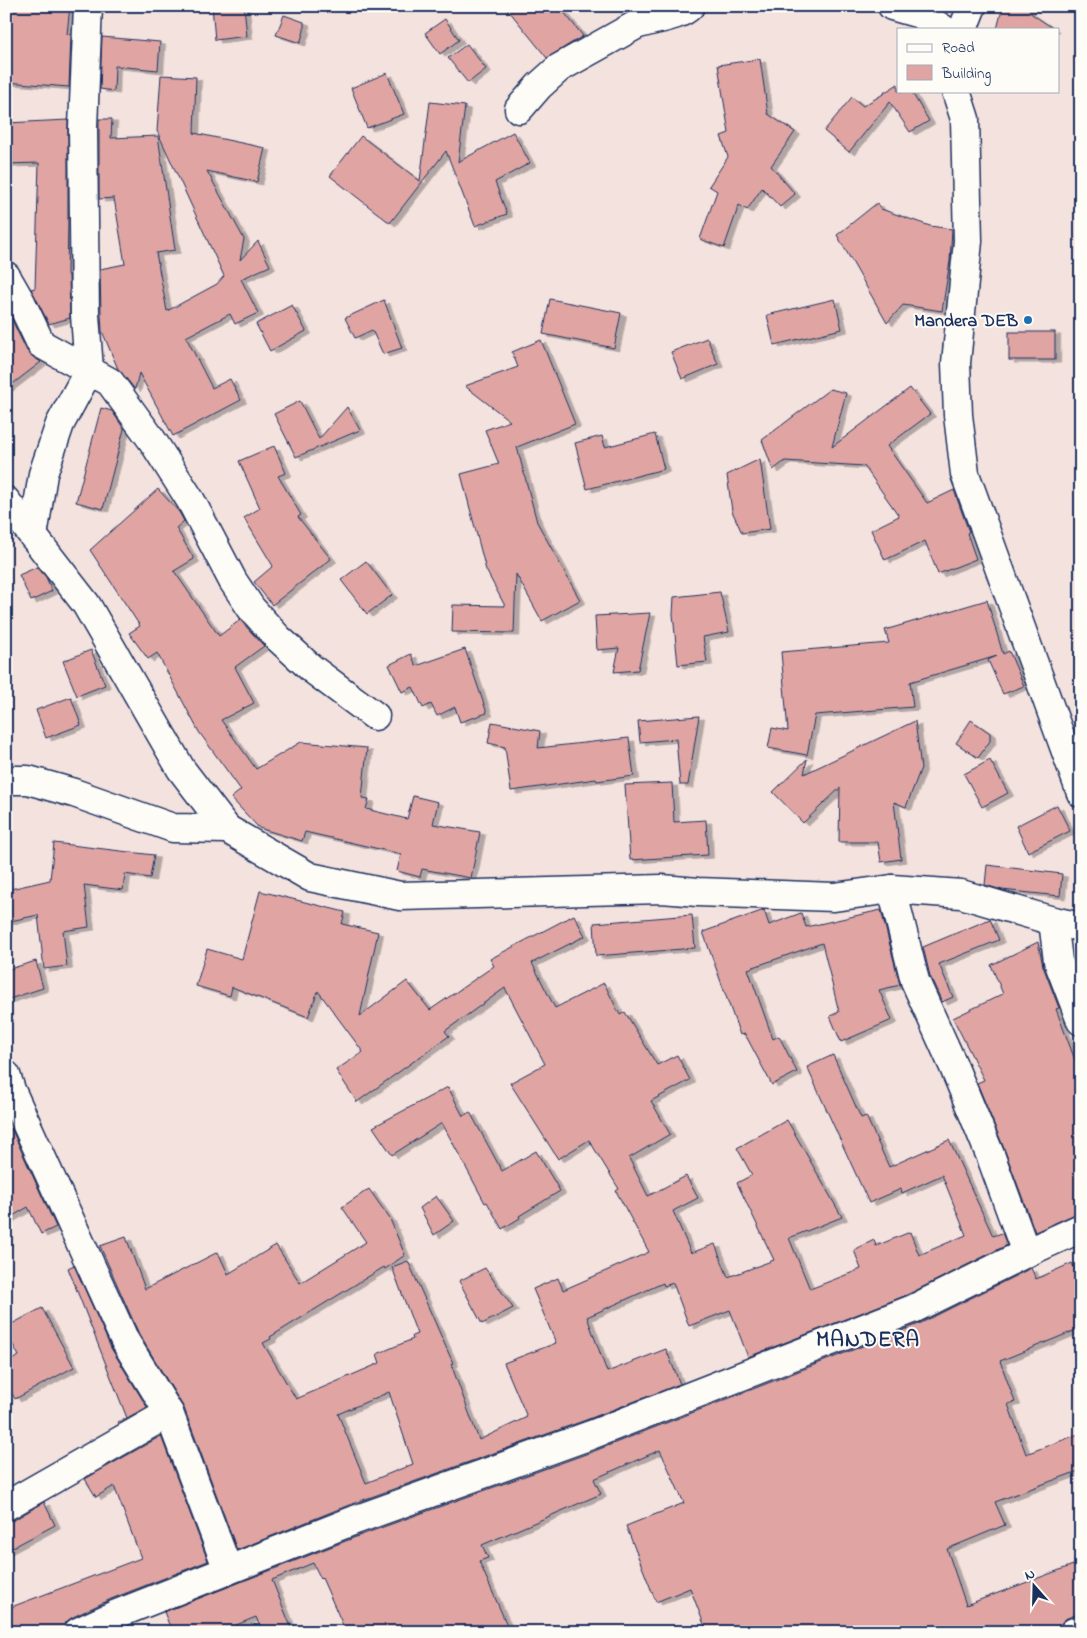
<svg xmlns="http://www.w3.org/2000/svg" width="1087" height="1638" font-family="'Indie Flower',sans-serif">
  <defs>
    <filter id="shadow"><feDropShadow dx="5.5" dy="3" stdDeviation="0" flood-color="#0004"/></filter>
  </defs>
  <rect width="100%" height="100%" fill="#f4e2de"/>
  <filter id="ink" filterUnits="userSpaceOnUse"><feTurbulence type="fractalNoise" baseFrequency=".02" numOctaves="2"/><feDisplacementMap in="SourceGraphic" scale="10" xChannelSelector="R" yChannelSelector="G"/><feConvolveMatrix kernelMatrix="1 2 1 2 8 2 1 2 1" color-interpolation-filters="sRGB"/></filter>
  <g filter="url(#ink)">
    <g fill="#e0a5a2" stroke="#1b2f5e" fill-rule="evenodd" filter="url(#shadow)">
      <polygon points="6,6 70,6 67,34 71,35 69,87 6,82"/>
      <polygon points="212,6 244,6 247,36 215,40"/>
      <polygon points="505,6 559,6 583,36 547,58"/>
      <polygon points="1003,6 1031,6 1029,12 1054,29 997,29"/>
      <polygon points="284,15 304,22 304,31 300,43 276,35"/>
      <polygon points="445,19 459,40 440,54 425,33"/>
      <polygon points="102,37 160,42 158,70 115,66 114,91 100,89"/>
      <polygon points="467,44 486,69 468,83 448,58"/>
      <polygon points="760,59 768,114 795,132 771,166 795,194 780,207 762,188 747,210 739,205 724,248 700,239 717,191 709,186 728,157 721,136 729,133 718,65"/>
      <polygon points="387,73 404,114 367,128 351,88"/>
      <polygon points="161,75 196,77 194,133 265,148 257,182 207,171 244,239 240,260 258,241 270,266 241,279 258,313 235,324 230,314 186,337 212,388 230,379 241,400 173,436 139,373 135,389 118,369 102,331 101,314 100,269 125,264 114,198 99,199 99,119 112,119 111,138 158,136 175,250 156,253 167,311 217,284 224,276 157,131"/>
      <polygon points="898,84 898,91 911,91 929,121 910,132 890,102 849,152 824,131 852,97 863,106 885,93 884,91 887,91"/>
      <polygon points="430,102 465,106 458,162 513,132 530,163 495,182 507,214 475,226 446,151 390,223 330,176 361,136 420,181"/>
      <polygon points="68,120 68,220 67,275 69,275 70,318 49,324 31,289 35,288 39,163 6,164 6,123"/>
      <polygon points="877,203 881,209 930,226 952,229 950,261 942,311 903,305 887,323 837,235"/>
      <polygon points="550,299 621,313 614,348 543,334"/>
      <polygon points="835,299 842,329 774,345 767,315"/>
      <polygon points="384,300 402,348 383,354 372,330 355,338 345,318"/>
      <polygon points="292,305 306,331 270,351 256,324"/>
      <polygon points="6,308 27,351 33,357 41,362 6,389"/>
      <rect x="1009" y="332" width="46" height="28"/>
      <polygon points="707,338 718,364 682,379 671,352"/>
      <polygon points="541,340 575,424 517,447 537,522 580,600 542,621 516,574 514,633 452,632 453,605 505,606 486,570 461,474 499,464 485,430 510,421 465,386 518,367 512,352"/>
      <polygon points="910,388 930,414 887,446 927,503 954,490 969,532 967,533 976,559 938,574 925,541 885,560 871,530 899,516 864,466 785,461 773,470 762,440 830,389 846,393 832,447"/>
      <polygon points="300,401 319,439 347,407 360,430 296,457 274,414"/>
      <polygon points="101,408 112,411 124,429 103,509 76,502"/>
      <polygon points="655,434 664,469 587,489 575,443 602,436 605,447"/>
      <polygon points="274,446 286,473 278,476 301,515 298,517 331,559 272,605 254,582 273,566 244,518 260,508 239,461"/>
      <polygon points="760,459 770,529 742,533 732,511 727,475"/>
      <polygon points="158,489 179,512 184,521 176,528 194,559 174,571 219,636 240,620 264,646 235,667 254,703 221,720 256,769 301,742 367,748 362,798 369,799 366,809 407,819 413,796 438,802 433,824 480,832 471,878 422,869 420,877 397,871 401,854 305,832 302,841 259,828 231,798 241,790 199,732 157,653 148,659 129,633 140,626 90,550"/>
      <polygon points="366,561 392,595 367,614 341,580"/>
      <polygon points="37,567 46,577 52,591 31,601 19,575"/>
      <polygon points="720,592 729,632 703,637 707,662 678,665 673,614 674,597"/>
      <polygon points="987,600 1003,654 1009,651 1024,686 1003,694 988,660 997,656 910,682 913,707 815,715 807,755 768,748 772,728 788,731 781,652 889,643 885,630"/>
      <polygon points="650,613 638,670 614,672 619,648 597,650 595,616"/>
      <polygon points="465,649 487,713 460,722 455,707 437,716 431,704 423,708 413,687 402,692 389,665 411,654 416,666"/>
      <polygon points="91,650 105,685 77,696 63,661"/>
      <polygon points="71,697 81,725 46,738 36,710"/>
      <polygon points="699,716 688,785 680,785 676,739 640,742 638,721"/>
      <polygon points="971,720 990,733 990,741 978,758 956,743"/>
      <polygon points="915,721 921,768 906,807 894,802 901,859 881,862 878,842 839,842 840,788 803,823 773,792 807,759 804,774"/>
      <polygon points="492,722 540,731 538,748 629,738 634,776 597,781 596,779 511,791 505,747 488,743"/>
      <polygon points="990,760 1008,793 982,807 964,774"/>
      <polygon points="672,783 674,822 706,820 708,855 630,860 625,785"/>
      <polygon points="1057,805 1070,831 1028,852 1016,826"/>
      <polygon points="54,843 154,855 150,878 125,874 123,890 84,885 89,927 63,931 67,966 44,969 38,915 6,922 6,890 50,880"/>
      <polygon points="987,865 1062,874 1060,896 1002,890 985,885"/>
      <path d="M260 891 345 912 342 924 378 932 360 1016 407 981 430 1010 494 966 490 959 574 915 585 936 532 963 555 1008 604 983 620 1015 625 1012 657 1065 677 1055 690 1080 651 1101 670 1134 629 1158 648 1196 686 1176 698 1198 673 1211 691 1253 715 1244 728 1277 774 1260 737 1183 752 1175 737 1148 787 1120 842 1217 789 1238 810 1289 861 1269 854 1250 874 1240 876 1246 910 1232 919 1255 966 1235 942 1175 902 1193 901 1189 869 1203 807 1067 833 1055 861 1118 866 1116 889 1167 949 1140 993 1236 1002 1233 1007 1245 907 1295 748 1357 730 1310 689 1326 673 1283 664 1286 663 1283 587 1317 607 1372 666 1349 680 1384 586 1420 349 1505 237 1550 184 1408 139 1334 100 1246 126 1237 145 1289 218 1252 228 1274 276 1245 300 1283 366 1242 342 1207 369 1189 390 1219 405 1255 385 1269 384 1267 270 1337 271 1339 263 1343 296 1399 380 1363 377 1354 413 1339 412 1336 417 1334 392 1267 408 1261 453 1363 451 1364 479 1440 527 1417 504 1363 556 1343 533 1289 558 1278 563 1290 649 1252 616 1191 619 1189 589 1140 558 1159 510 1083 545 1064 505 988 445 1031 449 1036 357 1102 336 1070 363 1052 318 991 308 1017 232 987 230 996 196 986 207 949 242 959ZM389 1392 413 1464 366 1483 338 1414Z"/>
      <polygon points="764,910 769,925 801,913 806,927 881,910 900,985 879,990 892,1020 841,1042 830,1016 839,1012 822,943 748,969 773,1039 779,1036 797,1072 772,1085 745,1034 740,1035 703,932"/>
      <polygon points="692,915 695,948 596,956 594,923"/>
      <polygon points="990,919 999,940 939,964 953,997 942,1002 930,976 923,947"/>
      <polygon points="1038,942 1043,966 1059,1008 1056,1009 1081,1076 1081,1213 1075,1214 1035,1232 1005,1151 977,1083 984,1080 953,1018 1003,994 991,965"/>
      <polygon points="36,961 43,988 6,1000 6,970"/>
      <polygon points="448,1087 463,1116 470,1112 502,1171 536,1151 560,1191 519,1216 520,1218 502,1229 487,1202 485,1203 442,1123 392,1155 373,1127"/>
      <polygon points="6,1117 56,1227 41,1234 28,1207 6,1220"/>
      <polygon points="436,1196 454,1221 434,1235 420,1208"/>
      <polygon points="1072,1263 1081,1283 1081,1328 1000,1361 1015,1402 1008,1404 1026,1454 1081,1433 1081,1470 995,1502 1005,1525 947,1549 966,1605 1073,1565 1081,1584 1081,1614 1067,1618 1062,1622 1059,1629 1053,1632 707,1632 690,1588 656,1602 626,1526 684,1503 660,1450 594,1479 601,1494 482,1545 488,1558 479,1561 510,1632 346,1632 322,1578 321,1579 313,1563 272,1580 293,1632 262,1632 256,1617 219,1632 172,1632 164,1612 361,1535 597,1450 919,1324 1031,1268 1036,1279"/>
      <polygon points="74,1265 111,1348 147,1407 119,1424 118,1422 127,1418 68,1268"/>
      <polygon points="485,1268 513,1308 482,1324 459,1281"/>
      <polygon points="42,1308 74,1367 15,1399 6,1383 6,1363 19,1356 6,1332 6,1327"/>
      <polygon points="161,1436 208,1561 111,1599 71,1618 65,1623 63,1632 6,1632 6,1609 141,1558 114,1486 96,1497 85,1479"/>
      <polygon points="44,1502 55,1525 6,1551 6,1522 14,1520"/>
    </g>
    <g fill="none" stroke-linecap="round" stroke-linejoin="round">
      <g stroke="#1b2f5e" stroke-width="31">
        <g id="minor">
          <polyline points="892,6 920,14 943,29"/>
          <polyline points="963,29 972,6"/>
          <polyline points="956,91 965,119 968,241 956,363 958,415 965,474 1081,793"/>
          <path d="M519 109 539 86 559 68 636 25C652 19 680 17 690 6"/>
          <polyline points="6,276 21,302 41,344 110,382 152,440 191,501 233,581 251,608 278,638 312,669 375,716"/>
          <polyline points="6,501 86,604 181,769 227,829"/>
          <polyline points="33,536 43,474 60,424 89,370 85,315 83,127 88,6"/>
          <polyline points="6,780 28,780 74,793 173,828 227,829 310,877 400,896 662,889 698,892 834,897 892,889 961,894 1053,921 1081,927"/>
          <polyline points="892,889 915,981 953,1065 991,1157 1026,1253"/>
          <polyline points="1053,921 1058,961 1081,1021"/>
          <polyline points="6,1075 11,1090 125,1341 169,1413 228,1570"/>
          <polyline points="6,1506 169,1413"/>
          <polyline points="78,1632 117,1614 355,1520 591,1435 913,1309 1026,1253 1081,1228"/>
          <polyline points="1074,1632 1081,1629"/>
        </g>
      </g>
      <use href="#minor" stroke="#fdfcf7" stroke-width="28"/>
    </g>
  </g>
  <circle fill="#1f6fb2" stroke="#fdfcf7" stroke-width="2" cx="1028" cy="320" r="5"/>
  <g text-anchor="middle" stroke-width="4" stroke-linejoin="round" paint-order="stroke">
    <g font-size="18" font-weight="bold" fill="#1b2f5e" stroke="#fdfcf7" text-anchor="end">
      <text x="1018" y="326">Mandera DEB</text>
    </g>
    <g font-size="22" font-weight="bold" letter-spacing="1" fill="#1b2f5e" stroke="#fdfcf7">
      <text x="868" y="1346">MANDERA</text>
    </g>
  </g>
  <rect width="1087" height="1638" fill="none" stroke="#fdfcf7" stroke-width="25"/>
  <rect x="12" y="12" width="1062" height="1613" fill="none" stroke="#1b2f5e" stroke-width="2" filter="url(#ink)"/>
  <rect x="897" y="28" width="162" height="65" fill="#fdfcf7" stroke="#a3aaba"/>
  <rect x="907" y="44" width="25" height="8" fill="#fdfcf7" stroke="#a3aaba"/>
  <text x="942" y="52" font-size="15" fill="#1b2f5e">Road</text>
  <rect x="907" y="65" width="25" height="15" fill="#e0a5a2" stroke="#a3aaba"/>
  <text x="942" y="78" font-size="15" fill="#1b2f5e">Building</text>
  <g transform="translate(1034 1586) rotate(340)" stroke="#fdfcf7" stroke-width="4" paint-order="stroke">
  <path d="M0-4L9 19L0 12L-9 19Z" fill="#1b2f5e"/>
  <text y="-8" font-size="14" font-weight="bold" text-anchor="middle" fill="#1b2f5e">N</text>
  </g>
</svg>
